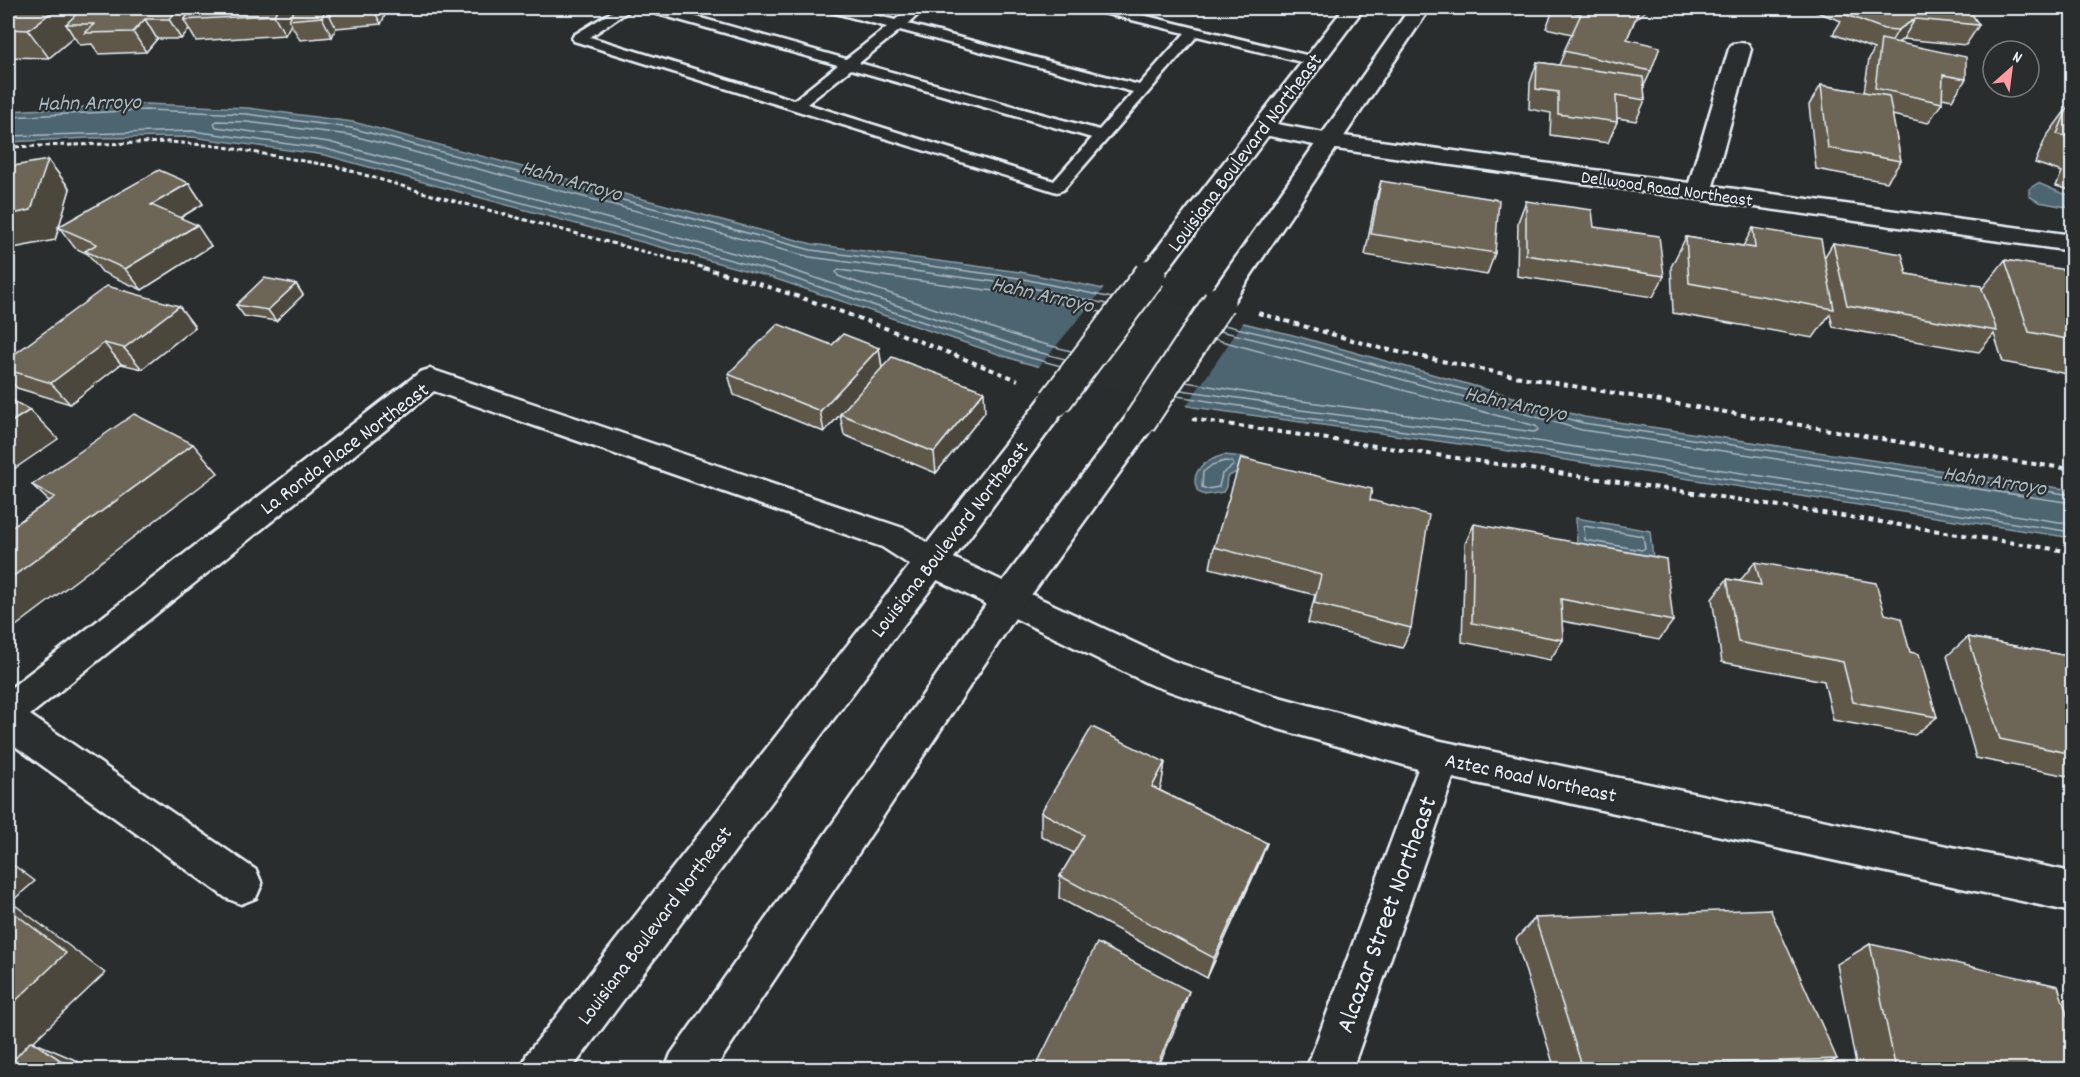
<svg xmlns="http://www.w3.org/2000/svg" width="2080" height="1077" font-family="Dekko,sans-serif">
  <rect width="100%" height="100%" fill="#2a2d2e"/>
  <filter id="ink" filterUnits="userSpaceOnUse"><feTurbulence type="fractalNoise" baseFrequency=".0167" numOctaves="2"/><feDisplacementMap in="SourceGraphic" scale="12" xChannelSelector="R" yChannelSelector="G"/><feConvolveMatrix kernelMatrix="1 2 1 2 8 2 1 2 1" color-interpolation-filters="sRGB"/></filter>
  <g filter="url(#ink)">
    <g fill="#4d6571" stroke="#8b9da7" stroke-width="1.5">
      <polygon points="146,104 248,108 353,122 812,244 1020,272 1094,287 1293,335 1584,417 2072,490 2072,538 1495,449 1193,407 1022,362 773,278 325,155 192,137 90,138 8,142 8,111"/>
      <polygon points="2038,183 2061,193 2072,195 2072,208 2039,202 2029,196 2029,189"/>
      <path d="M1224 455 1243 457 1256 462 1227 477 1226 487 1223 492 1205 495 1198 492C1188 471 1206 460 1224 455Z"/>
      <polygon points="1576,518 1650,531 1653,558 1577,544"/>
    </g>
    <polygon fill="#2a2d2e" points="1105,287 1245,320 1185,408 1037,369"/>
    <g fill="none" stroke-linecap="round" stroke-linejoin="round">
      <g stroke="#aab9c2" stroke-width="1.5">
        <polyline points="8,117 146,110 247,114 351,128 811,250 1019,278 1112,298"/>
        <polyline points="8,136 192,131 326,149 775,272 1024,356 1061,366"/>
        <polyline points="1224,325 1292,341 1583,423 2072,495"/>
        <polyline points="1220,331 1290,348 1582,430 2072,503"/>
        <polyline points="1071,351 1028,340 838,276 836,272 839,270 1016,294 1101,312"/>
        <polyline points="1065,359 1026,349 777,265 329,142 216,127 214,123 217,121 247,122 350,135 810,257 1018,285 1107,304"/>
        <polyline points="1186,382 1279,398 1534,432 1538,430 1536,426 1214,339"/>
        <polyline points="1181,390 1259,401 1277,407 1497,435 2072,524"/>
        <polyline points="1177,396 1258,409 1275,414 1496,443 2072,532"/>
        <polygon points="1225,461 1232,462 1234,465 1222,474 1219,487 1207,489 1202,487 1203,472 1212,465"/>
        <polygon points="1584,526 1643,536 1645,548 1642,550 1585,540"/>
      </g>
      <g stroke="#e8f1f8" stroke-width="5">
        <path id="service" d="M618 8H633L590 37 794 100 838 65 647 11 645 8H665L846 59 887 27 828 11 827 8H846L895 20 911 8H925L908 24 1139 85 1185 33 1095 11 1094 8H1114L1318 58 1320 61 1313 65 1197 36 1063 190 1057 192 574 41 572 38 574 35ZM900 30 1133 92 1099 130 859 63ZM851 69 1092 138 1054 181 807 104Z"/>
      </g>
      <g stroke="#e8f1f8" stroke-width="5">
        <g id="minor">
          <polygon points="1740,43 1748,44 1751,49 1713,186 2072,235 2072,251 1329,148 1254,133 1250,128 1254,123 1262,121 1329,134 1689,183 1729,49 1732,44"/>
          <polygon points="430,369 906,529 943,553 1173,661 1275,696 1441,741 2072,872 2072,912 1453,778 1352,1070 1306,1070 1418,769 1275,728 1149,684 919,571 882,547 434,391 30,715 256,870 262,884 256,898 241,904 226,898 8,741 8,690 420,372"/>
        </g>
      </g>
      <g stroke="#e8f1f8" stroke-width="5">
        <g id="secondary">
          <polygon points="1344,8 1364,8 1159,281 1150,283 1141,281 1137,275 1141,269"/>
          <polygon points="1410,8 1430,8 1229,308 1219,311 1209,308 1205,302 1209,296"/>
          <polygon points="1055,391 1066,394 1070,401 1066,408 571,1070 521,1070 527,1054 1044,394"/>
          <polygon points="1140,410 1151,413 1155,421 1151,429 1021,609 714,1070 665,1070 671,1054 997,589 1129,413"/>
        </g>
      </g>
      <polyline stroke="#e8f1f8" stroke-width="3" stroke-dasharray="4.5 3" stroke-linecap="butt" points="8,147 169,142 218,146 338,167 432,195 709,269"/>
      <g stroke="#e8f1f8" stroke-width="4" stroke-dasharray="5 4.5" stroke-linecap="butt">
        <path d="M703 268C811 296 915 340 1018 380"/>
        <polyline points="1258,313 1380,348 1509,375 2005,460 2072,469"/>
        <polyline points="1192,419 1741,500 2072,552"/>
      </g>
      <use href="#service" fill="#2a2d2e" fill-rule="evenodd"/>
      <use href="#minor" fill="#2a2d2e" fill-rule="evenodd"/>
      <use href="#secondary" fill="#2a2d2e" fill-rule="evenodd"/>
      <g stroke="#e8f1f8" stroke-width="35" stroke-linecap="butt">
        <g id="secondary-bridge">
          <polyline points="1055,401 1150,275"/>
          <polyline points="1140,421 1219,302"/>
        </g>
      </g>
      <use href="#secondary-bridge" stroke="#2a2d2e" stroke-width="31"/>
    </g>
    <g fill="#5e584a" stroke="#e8f1f8" stroke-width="1.5">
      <polygon points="8,8 388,8 381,24 336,28 332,37 300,40 291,24 285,35 196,41 189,29 181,39 157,39 146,52 99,54 92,44 80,45 74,37 49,58 8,57"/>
      <polygon points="1554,8 1649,8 1635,20 1627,39 1651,71 1644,86 1645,100 1636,121 1617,118 1617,122 1608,143 1550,135 1551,113 1529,109 1530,83 1537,62 1559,65 1572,34 1546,28"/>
      <polygon points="1806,8 1968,8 1979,25 1966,45 1903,39 1898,42 1966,79 1952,100 1942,98 1942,103 1928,123 1892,115 1901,161 1887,182 1816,169 1809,105 1821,85 1864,92 1869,59 1874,49 1833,34 1841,21"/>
      <polygon points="2043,8 2073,8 2073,14"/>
      <polygon points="2068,107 2073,109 2073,191 2056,186 2062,172 2035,163 2046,137"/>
      <polygon points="48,160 70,189 59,226 189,183 203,204 180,218 211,246 142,290 102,272 88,254 75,248 59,227 55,240"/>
      <polygon points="1381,181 1495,253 1487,275 1365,255 1375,202"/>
      <polygon points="1526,201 1594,227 1664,276 1653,297 1517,276 1518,222"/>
      <polygon points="1753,228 1824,258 1833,243 1907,274 1982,289 2005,260 2073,273 2073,375 2003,362 1994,334 1979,352 1833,327 1830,314 1813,338 1673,313 1671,267 1686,237 1743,246"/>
      <polygon points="296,284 303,295 276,321 244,316 236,305"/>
      <polygon points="179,306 195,327 142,369 121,364 70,404 17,388 8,378 8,359"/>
      <polygon points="832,345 879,348 882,368 985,412 936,473 844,435 840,415 824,432 734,395 728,374"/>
      <polygon points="218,473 13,526 49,501 32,485"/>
      <polygon points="1370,500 1411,628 1402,648 1308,623 1315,595 1210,568 1214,547"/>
      <polygon points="1474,524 1673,621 1659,640 1562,621 1563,640 1550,660 1462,642 1465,544"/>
      <polygon points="1755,562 1885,614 1910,652 1937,717 1915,735 1833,720 1824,681 1722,662 1712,599 1727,579 1740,581"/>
      <polygon points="1968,637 2073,657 2073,777 1976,758 1947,656"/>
      <polygon points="1165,762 1161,787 1159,790 1267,843 1258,866 1207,978 1059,898 1060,876 1074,853 1041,836 1041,812"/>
      <polygon points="1535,918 1837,1059 1816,1070 1555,1070 1516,939"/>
      <polygon points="1870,944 2073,1070 1857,1070 1837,964"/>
    </g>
    <g fill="#4c473c" stroke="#e8f1f8" stroke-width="1.5">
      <polygon points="57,8 106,8 66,24 74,37 49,58 28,30"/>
      <polygon points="179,8 208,8 184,20 189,29 181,39 169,19"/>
      <polygon points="278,8 296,8 289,20 291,24 285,35 274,15"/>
      <polygon points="326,8 336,28 332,37 322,17"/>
      <polygon points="373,8 388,8 381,24"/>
      <polygon points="1635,8 1649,8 1628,26"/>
      <polygon points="145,19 157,39 146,52 133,32"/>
      <polygon points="1915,19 1903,39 1886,51 1898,30"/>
      <polygon points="48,160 70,189 55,240 8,249 8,215"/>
      <polygon points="189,183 203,204 166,226 151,205"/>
      <polygon points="197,225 211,246 142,290 125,269"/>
      <polygon points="296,284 303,295 276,321 268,310"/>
      <polygon points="179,306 195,327 142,369 124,348"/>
      <polygon points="104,343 121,364 70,404 51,383"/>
      <polygon points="879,348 882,369 824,432 820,411"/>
      <polygon points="984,391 985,412 936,473 934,452"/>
      <polygon points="30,410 58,439 8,473 8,424"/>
      <polygon points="193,444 218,473 8,632 8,580"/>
      <polygon points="1165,762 1161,787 1148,811 1152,787"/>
      <polygon points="1267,843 1258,866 1207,978 1214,958"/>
      <polygon points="8,861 35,881 11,902 105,973 33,1042 73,1059 90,1070 8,1067"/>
      <polygon points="1189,991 1183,1010 1157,1070 1155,1070"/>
    </g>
    <g fill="#6d6656" stroke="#e8f1f8" stroke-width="1.5">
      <polygon points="8,8 57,8 28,30 8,29"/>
      <polygon points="83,8 179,8 169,19 145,19 133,32 85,33 94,24 66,24"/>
      <polygon points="193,8 278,8 274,15 184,20"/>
      <polygon points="295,8 331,8 326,8 322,17 289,20"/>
      <polygon points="1553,8 1616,8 1638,12 1627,39 1660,47 1651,71 1564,51 1581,14"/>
      <polygon points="1854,8 1968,8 1979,25 1915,19 1898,30 1884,29 1844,14"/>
      <polygon points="1881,39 1966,57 1966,79 1943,75 1942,103 1875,88"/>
      <polygon points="1537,62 1643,77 1645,100 1616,95 1617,122 1558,114 1558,92 1536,89"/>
      <polygon points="1821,85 1889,96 1901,161 1828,148"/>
      <polygon points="2068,107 2073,109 2073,138 2057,134"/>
      <polygon points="48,160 31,210 8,215 8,167"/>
      <polygon points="159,170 189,183 151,205 197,225 125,269 85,251 97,244 58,227"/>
      <polygon points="1381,181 1499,200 1495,253 1371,234"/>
      <polygon points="1526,201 1592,210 1594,227 1659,236 1664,276 1526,255"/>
      <polygon points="1753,228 1821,239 1834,309 1689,283 1686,237 1755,248"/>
      <polygon points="1833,243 1902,254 1907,274 1981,286 1997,331 1847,305"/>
      <polygon points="2005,260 2072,271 2073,273 2073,340 2029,332"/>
      <polygon points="264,278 296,284 268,310 236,305"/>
      <polygon points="107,286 179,306 124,348 104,343 51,383 8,370 8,359"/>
      <polygon points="778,324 832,345 843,334 879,348 820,411 728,374"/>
      <polygon points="892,357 984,391 934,452 840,414"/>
      <polygon points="8,398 30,410 8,424"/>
      <polygon points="134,414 193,444 8,580 8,522 13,526 55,497 32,485"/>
      <polygon points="1241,458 1372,489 1370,500 1429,515 1411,628 1314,603 1321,575 1214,547"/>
      <polygon points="1474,524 1666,559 1673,621 1561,599 1563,640 1472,623"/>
      <polygon points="1755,562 1876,583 1885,614 1901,618 1910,652 1919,654 1937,717 1853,702 1843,662 1738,642 1727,579 1761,585"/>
      <polygon points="1968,637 2073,657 2073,754 2000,739"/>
      <polygon points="1092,727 1165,762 1152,787 1267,843 1214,958 1060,876 1084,835 1041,812"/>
      <polygon points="8,908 66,953 8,1008"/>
      <polygon points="1770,909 1837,1059 1583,1069 1535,918"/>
      <polygon points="1097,943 1189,991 1155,1070 1034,1070"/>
      <polygon points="1870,944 2058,986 2073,1033 2073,1070 1896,1070"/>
      <polygon points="31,1041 76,1070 8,1070 8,1066"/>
    </g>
  </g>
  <g text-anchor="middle" stroke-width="4.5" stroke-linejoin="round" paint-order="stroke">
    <g font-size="18" fill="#e8f1f8" stroke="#2a2d2e">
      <text transform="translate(1667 188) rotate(8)" y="6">Dellwood Road Northeast</text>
    </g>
    <g font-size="21" fill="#e8f1f8" stroke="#2a2d2e">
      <text transform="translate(1244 152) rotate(-53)" y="7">Louisiana Boulevard Northeast</text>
      <text transform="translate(344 448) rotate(-37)" y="7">La Ronda Place Northeast</text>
      <text transform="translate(949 539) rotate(-52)" y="7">Louisiana Boulevard Northeast</text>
      <text transform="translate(1531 777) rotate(12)" y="7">Aztec Road Northeast</text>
      <text transform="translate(654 925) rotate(-53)" y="7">Louisiana Boulevard Northeast</text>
    </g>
    <g font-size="22" font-style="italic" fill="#aab9c2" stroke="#2a2d2e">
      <text transform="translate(89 101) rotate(-1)" y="8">Hahn Arroyo</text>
      <text transform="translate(572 179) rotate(16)" y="8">Hahn Arroyo</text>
      <text transform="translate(1043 293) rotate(13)" y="8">Hahn Arroyo</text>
      <text transform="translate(1516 402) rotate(12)" y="8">Hahn Arroyo</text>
      <text transform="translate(1995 479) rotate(9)" y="8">Hahn Arroyo</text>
    </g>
    <g font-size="26" fill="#e8f1f8" stroke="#2a2d2e">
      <text transform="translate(1385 914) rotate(-70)" y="9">Alcazar Street Northeast</text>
    </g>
  </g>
  <rect width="2080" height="1077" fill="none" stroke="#2a2d2e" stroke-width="30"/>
  <rect x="15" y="15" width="2050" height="1047" fill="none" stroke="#e8f1f8" stroke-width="2" filter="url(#ink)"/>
  <g transform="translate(2011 69) rotate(28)"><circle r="28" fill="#2a2d2e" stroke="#767b7f" stroke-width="1.5"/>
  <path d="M0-4.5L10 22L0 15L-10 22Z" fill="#ff9aa2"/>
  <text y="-9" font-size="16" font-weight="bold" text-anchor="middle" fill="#e8f1f8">N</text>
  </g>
</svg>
